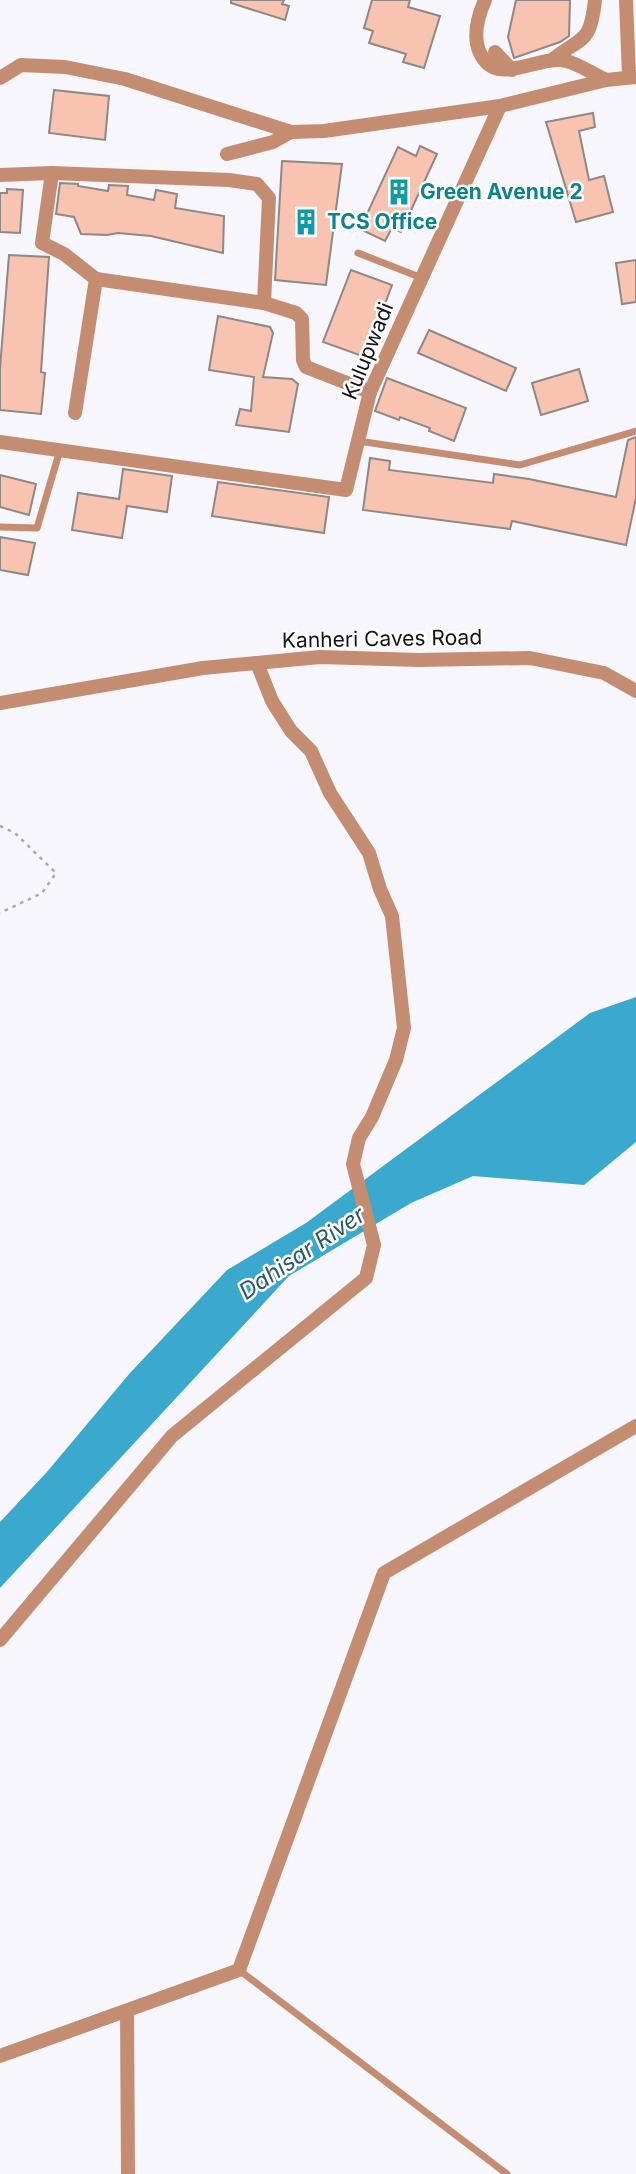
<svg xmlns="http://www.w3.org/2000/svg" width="636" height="2174" font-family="Inter,sans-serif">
  <rect width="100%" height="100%" fill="#f6f6fc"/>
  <polygon fill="#3ba9ce" points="636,997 636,1142 584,1185 473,1176 411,1203 289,1276 0,1588 0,1522 46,1473 130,1373 227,1270 306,1223 590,1013"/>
  <g fill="#f8c3b1" stroke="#8e8886" stroke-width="2">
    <polygon points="231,0 284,0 282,4 289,6 285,20 231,3"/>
    <polygon points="372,0 410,0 408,7 440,16 424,68 403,62 406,54 369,43 373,31 364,28"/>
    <polygon points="516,0 570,0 569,36 560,42 514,58 508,37"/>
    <polygon points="54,90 109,96 105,140 49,133"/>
    <polygon points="593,113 595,127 579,131 589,180 604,176 613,212 576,222 546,122"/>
    <polygon points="420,146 437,154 401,232 392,228 385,241 360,229 398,147 416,156"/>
    <polygon points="282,161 342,164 326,285 275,280"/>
    <polygon points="60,183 78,184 78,186 108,191 109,185 128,186 127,195 154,200 156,190 177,194 175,208 224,216 223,253 151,236 118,233 107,235 81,234 74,217 56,214"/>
    <polygon points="7,189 23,190 20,233 0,232 0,193 7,193"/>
    <polygon points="9,255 49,257 41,372 45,373 41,414 0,410 0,368"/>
    <polygon points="636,260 636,302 622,304 616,263"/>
    <polygon points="351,270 392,285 365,357 323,342"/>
    <polygon points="218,316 270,327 273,333 263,377 292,379 298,384 289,432 236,425 240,409 251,411 254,377 209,370"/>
    <polygon points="429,330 516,368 506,391 418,353"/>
    <polygon points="579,369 588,401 541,415 532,383"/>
    <polygon points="387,378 466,408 454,441 429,431 430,428 400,417 399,420 375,411"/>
    <polygon points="636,437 636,498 626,545 512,521 510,529 363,510 370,458 390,461 389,470 493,483 494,474 529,479 616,497 628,440"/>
    <polygon points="123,469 172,476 167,512 127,506 122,538 72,530 78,493 119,499"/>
    <polygon points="0,475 36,484 29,515 0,507"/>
    <polygon points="218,482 329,497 324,533 212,516"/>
    <polygon points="0,537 35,543 28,575 0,570"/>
  </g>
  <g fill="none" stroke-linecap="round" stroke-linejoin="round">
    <polyline stroke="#a9a9ad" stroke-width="2.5" stroke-dasharray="3.5 5" stroke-linecap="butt" points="0,826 15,833 56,873 42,893 0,913"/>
    <g stroke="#c48d72" stroke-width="7">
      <polyline points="358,253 422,278"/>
      <polyline points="358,441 520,465 636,431"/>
      <polyline points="0,527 37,528 60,450"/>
      <polyline points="239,1970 507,2174"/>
    </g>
    <g stroke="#c48d72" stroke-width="14">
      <path d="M485 0C478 16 472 36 480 53 497 89 538 54 566 61 579 64 593 74 606 80"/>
      <polyline points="626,0 629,76"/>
      <polyline points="495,52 512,70"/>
      <path d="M552 60C583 35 590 45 595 0"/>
      <polyline points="0,78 21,65 65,67 125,79 291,132"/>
      <polyline points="227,154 273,142 291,132 324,131 500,106 606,80 636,77"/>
      <polyline points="52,173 42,243 64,254 96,279"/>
      <polyline points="0,175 52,173 229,180 257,184 269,198 264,303 296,313 302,319 303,360 306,367 370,392"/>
      <polyline points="75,413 96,279 264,303"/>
      <polyline points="0,442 346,490 370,392 500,106"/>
      <polyline points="0,703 203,668 320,657 419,660 530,658 604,673 636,691"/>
      <polyline points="0,1640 172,1436 366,1278 374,1245 353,1164 359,1138 372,1117 396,1060 404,1028 392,916 380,889 369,853 330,793 311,751 291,731 272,701 257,663"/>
      <polyline points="127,2011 128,2174"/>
      <polyline points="0,2056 239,1970 384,1573 636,1426"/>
    </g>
  </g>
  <defs>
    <g id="building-bare" transform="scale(2.1)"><path d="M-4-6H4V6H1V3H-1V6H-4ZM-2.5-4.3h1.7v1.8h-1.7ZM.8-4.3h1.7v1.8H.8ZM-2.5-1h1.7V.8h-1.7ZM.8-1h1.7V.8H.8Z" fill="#0f9aa8" stroke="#fff" stroke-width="2.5" paint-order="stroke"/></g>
  </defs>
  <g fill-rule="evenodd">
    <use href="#building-bare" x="399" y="192"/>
    <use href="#building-bare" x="306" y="222"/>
  </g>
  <g text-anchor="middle" stroke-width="5" stroke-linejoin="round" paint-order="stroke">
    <g font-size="21" font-weight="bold" fill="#0d838f" stroke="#fff" text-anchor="start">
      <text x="420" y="199">Green Avenue 2</text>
      <text x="327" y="229">TCS Office</text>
    </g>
    <g font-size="21" fill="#141416" stroke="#fff">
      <text transform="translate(368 351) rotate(-68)" y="7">Kulupwadi</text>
      <text transform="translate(382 639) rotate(-1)" y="7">Kanheri Caves Road</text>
    </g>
    <g font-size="23" font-style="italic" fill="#2c596a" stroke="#fff">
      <text transform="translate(302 1253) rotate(-34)" y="8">Dahisar River</text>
    </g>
  </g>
</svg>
